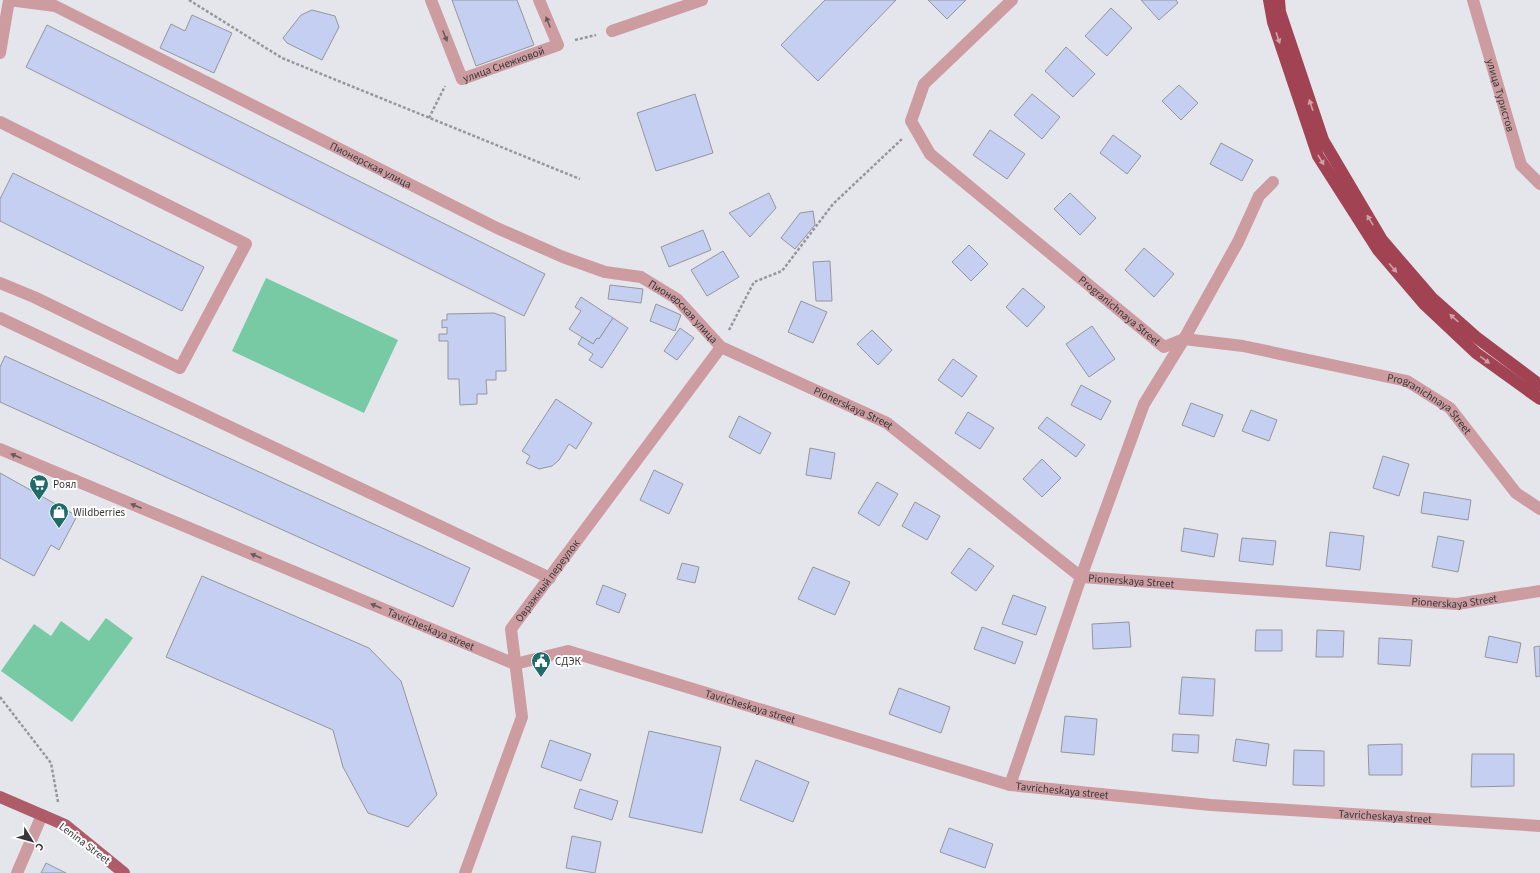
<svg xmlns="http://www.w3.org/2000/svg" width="1540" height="873" font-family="'Source Sans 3',sans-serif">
  <rect width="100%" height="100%" fill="#e5e6eb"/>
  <g fill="#77caa4">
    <polygon points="266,278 398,340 364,413 232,351"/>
    <polygon points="106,618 133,638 72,722 1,671 34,624 51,636 61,621 89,641"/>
  </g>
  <g fill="#c5cff2" stroke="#95969b">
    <polygon points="452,0 517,0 534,45 476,66"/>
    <polygon points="825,0 896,0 818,81 781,45"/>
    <polygon points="928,0 966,0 947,19"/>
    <polygon points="1141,0 1176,0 1178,3 1159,20"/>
    <polygon points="1111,8 1132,28 1107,56 1085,36"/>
    <polygon points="312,10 335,16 339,27 322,60 287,43 283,38 301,15"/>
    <polygon points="192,15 232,33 214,73 160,48 171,24 185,31"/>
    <polygon points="47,25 545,274 524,316 26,67"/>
    <polygon points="1066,47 1095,74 1073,97 1045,71"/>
    <polygon points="1179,85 1198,103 1181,120 1162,101"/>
    <polygon points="695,94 713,153 656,171 637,113"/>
    <polygon points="1032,94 1060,117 1042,139 1014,115"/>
    <polygon points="990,130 1025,154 1007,179 973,155"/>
    <polygon points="1113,135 1141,156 1127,174 1100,153"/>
    <polygon points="1221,143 1253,160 1242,181 1210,164"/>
    <polygon points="13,173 204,267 182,311 0,221 0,199"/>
    <polygon points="769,193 776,208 750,237 729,213"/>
    <polygon points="1070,193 1096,218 1080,235 1054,209"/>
    <polygon points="813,211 815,225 795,249 781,238 800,213"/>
    <polygon points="703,230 711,250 669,267 661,247"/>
    <polygon points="969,245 988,264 971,281 952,262"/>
    <polygon points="1144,248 1174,274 1154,297 1125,270"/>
    <polygon points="723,251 739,277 707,296 691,270"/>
    <polygon points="830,261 832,301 816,301 813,262"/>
    <polygon points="610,285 643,289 641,303 608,299"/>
    <polygon points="1023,288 1045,307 1027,327 1006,307"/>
    <polygon points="581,297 613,318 599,339 597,338 593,344 569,329 581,311 575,307"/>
    <polygon points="801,301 827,312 813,343 788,332"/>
    <polygon points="656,304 681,315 675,331 650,321"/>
    <polygon points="494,313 505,317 506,371 496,371 496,380 486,380 487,394 477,394 477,404 460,405 459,379 448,379 448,341 439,341 439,334 447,334 447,327 442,328 442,320 447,320 447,314"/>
    <polygon points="613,318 628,328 602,368 589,360 593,354 578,344 582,337 593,344 597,338 599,339"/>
    <polygon points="1092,326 1115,359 1089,377 1066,344"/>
    <polygon points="680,328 694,338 677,360 664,351"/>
    <polygon points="872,330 892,350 878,365 857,344"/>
    <polygon points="5,356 470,568 453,607 0,402 0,367"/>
    <polygon points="953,359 977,376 962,397 938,380"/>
    <polygon points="1081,385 1111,401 1101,420 1071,405"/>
    <polygon points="556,399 592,423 576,449 569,444 559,460 552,466 539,469 526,463 530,456 522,451"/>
    <polygon points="1191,403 1223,415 1214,437 1182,425"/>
    <polygon points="1251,410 1277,420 1269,441 1242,431"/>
    <polygon points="968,412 994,428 980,449 955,433"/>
    <polygon points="739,416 771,433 760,454 729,437"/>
    <polygon points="1047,417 1085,445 1076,457 1038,428"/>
    <polygon points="810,448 835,453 831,479 806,475"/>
    <polygon points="1383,456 1409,464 1399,496 1373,488"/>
    <polygon points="1042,459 1061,478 1042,497 1023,479"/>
    <polygon points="654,470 683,484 669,514 640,500"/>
    <polygon points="0,473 77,516 59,550 51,545 34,576 0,558"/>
    <polygon points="877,482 898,494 879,526 858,513"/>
    <polygon points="1424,492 1471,500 1468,520 1421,513"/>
    <polygon points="915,502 940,516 927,540 902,526"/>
    <polygon points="1184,528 1218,534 1214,557 1181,551"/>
    <polygon points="1330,532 1364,536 1360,570 1326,566"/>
    <polygon points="1438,536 1464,541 1458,572 1432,567"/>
    <polygon points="1242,538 1276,541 1273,565 1239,561"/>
    <polygon points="969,548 994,566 976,591 951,573"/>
    <polygon points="682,563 699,567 695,583 677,579"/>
    <polygon points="813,567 850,582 835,615 798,599"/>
    <polygon points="202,576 369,648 401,681 437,795 408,827 368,813 343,767 333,730 166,657"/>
    <polygon points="603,585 626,594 619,613 596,604"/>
    <polygon points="1013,595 1046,607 1036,635 1002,624"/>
    <polygon points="1129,622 1131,647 1093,649 1092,624"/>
    <polygon points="982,627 1023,642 1015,664 974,649"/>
    <polygon points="1256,630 1282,630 1282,651 1255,651"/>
    <polygon points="1317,630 1344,631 1343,657 1316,657"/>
    <polygon points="1489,636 1521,643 1517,663 1485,657"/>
    <polygon points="1379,638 1412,640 1410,666 1378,664"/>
    <polygon points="1540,646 1540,676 1536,677 1534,647"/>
    <polygon points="1182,677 1215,679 1213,716 1179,714"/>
    <polygon points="899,688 950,707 941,733 889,714"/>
    <polygon points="1065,716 1097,719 1094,755 1061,752"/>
    <polygon points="649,731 721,747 702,833 629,817"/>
    <polygon points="1173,734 1199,735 1198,753 1172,751"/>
    <polygon points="1236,739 1269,744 1266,766 1233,761"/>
    <polygon points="550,740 591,754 581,781 541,767"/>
    <polygon points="1402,744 1402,775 1369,775 1368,745"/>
    <polygon points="1294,750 1324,751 1324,786 1293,785"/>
    <polygon points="1472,754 1514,754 1514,786 1471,787"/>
    <polygon points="756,760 809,782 793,822 740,800"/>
    <polygon points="580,789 618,801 612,820 574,808"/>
    <polygon points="949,828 993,844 985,868 940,852"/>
    <polygon points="572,836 601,842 595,873 566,868"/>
    <polygon points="46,863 66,873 41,873"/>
  </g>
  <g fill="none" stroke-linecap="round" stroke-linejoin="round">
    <g stroke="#96979a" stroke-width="2.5" stroke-dasharray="3 2" stroke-linecap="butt">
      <polyline points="189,0 282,58 580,179"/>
      <polyline points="575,40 596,35"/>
      <polyline points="429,118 445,86"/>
      <polyline points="729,330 754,282 782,271 833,204 902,139"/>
      <polyline points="0,697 51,763 58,802"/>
    </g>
    <g stroke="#cc9ca1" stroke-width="12">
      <path id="s1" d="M9 0 55 6 497 228 563 257 605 272 641 277 677 299 721 347 887 423 1081 577 1457 604 1540 591"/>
      <path id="s2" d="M431 0 462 79 558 45 539 0"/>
      <path id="s3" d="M1012 0 924 84 911 121 930 154 1164 347 1184 339 1243 346 1407 381 1450 408 1516 493 1540 509"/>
      <path id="s4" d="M1473 0 1521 165 1540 184"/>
      <polyline points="612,31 702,0"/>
      <polyline points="0,53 9,0"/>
      <polyline points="0,122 246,244 180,368 34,297 0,283"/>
      <polyline points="0,318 550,578"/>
      <path id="s5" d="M0 449 515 664 568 651 1010 785 1211 805 1540 826"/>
      <polyline points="1010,785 1081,577 1144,404 1184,339 1238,242 1259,196 1273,182"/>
      <polyline points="17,873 42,815"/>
      <path id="s6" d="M465 873 522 717 511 629 721 347"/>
    </g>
    <polyline stroke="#ae5c67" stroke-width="12" points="0,797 65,825 124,873"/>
    <g stroke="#a14352" stroke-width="12">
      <polyline points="1269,0 1273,22 1318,156 1378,250 1425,305 1476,353 1540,399"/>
      <polyline points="1279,0 1280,12 1323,140 1382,240 1432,298 1476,337 1540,385"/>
    </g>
  </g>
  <defs><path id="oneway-solid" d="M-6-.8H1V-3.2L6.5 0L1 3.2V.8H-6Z"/></defs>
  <g fill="#6b5a5d">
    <use href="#oneway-solid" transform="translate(548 22) rotate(-112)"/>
    <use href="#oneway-solid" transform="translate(445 36) rotate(68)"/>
    <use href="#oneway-solid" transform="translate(16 456) rotate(-157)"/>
    <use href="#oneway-solid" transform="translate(136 506) rotate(-157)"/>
    <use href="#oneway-solid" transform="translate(256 556) rotate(-157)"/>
    <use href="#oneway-solid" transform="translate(376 606) rotate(-157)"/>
  </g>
  <g fill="#d0a1a8">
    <use href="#oneway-solid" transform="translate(1278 38) rotate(71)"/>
    <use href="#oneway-solid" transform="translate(1311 105) rotate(-109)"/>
    <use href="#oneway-solid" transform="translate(1321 160) rotate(59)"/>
    <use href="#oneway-solid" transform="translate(1370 220) rotate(-121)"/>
    <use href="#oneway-solid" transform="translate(1393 268) rotate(49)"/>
    <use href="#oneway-solid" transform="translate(1454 318) rotate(-138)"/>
    <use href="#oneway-solid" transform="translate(1485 360) rotate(36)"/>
  </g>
  <defs>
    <g id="supermarket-pin" transform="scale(1)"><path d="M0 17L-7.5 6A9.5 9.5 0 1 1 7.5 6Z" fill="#206c6a" stroke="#fff"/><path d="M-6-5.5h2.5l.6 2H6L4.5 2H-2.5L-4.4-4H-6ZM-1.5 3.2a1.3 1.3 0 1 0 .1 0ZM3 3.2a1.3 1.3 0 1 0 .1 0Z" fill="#fff"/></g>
    <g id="shop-pin" transform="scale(1)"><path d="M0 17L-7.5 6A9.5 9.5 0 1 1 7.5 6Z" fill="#206c6a" stroke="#fff"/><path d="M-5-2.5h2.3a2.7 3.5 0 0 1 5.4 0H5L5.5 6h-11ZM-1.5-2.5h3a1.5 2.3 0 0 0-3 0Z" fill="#fff"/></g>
    <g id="civic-pin" transform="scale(1)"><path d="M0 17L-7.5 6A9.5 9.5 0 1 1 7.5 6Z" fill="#206c6a" stroke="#fff"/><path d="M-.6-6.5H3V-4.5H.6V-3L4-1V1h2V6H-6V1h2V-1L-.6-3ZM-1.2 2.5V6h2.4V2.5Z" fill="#fff"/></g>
  </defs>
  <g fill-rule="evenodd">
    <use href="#supermarket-pin" x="39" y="484"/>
    <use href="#shop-pin" x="59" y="512"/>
    <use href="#civic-pin" x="541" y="661"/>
  </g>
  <g text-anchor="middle" stroke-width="4" stroke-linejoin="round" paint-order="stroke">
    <g font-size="11" fill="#373739" stroke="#fff">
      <text dy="4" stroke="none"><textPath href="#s2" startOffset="129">улица Снежковой</textPath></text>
      <text dy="4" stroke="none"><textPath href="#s4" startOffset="99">улица Туристов</textPath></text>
      <text dy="4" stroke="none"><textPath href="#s1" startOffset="400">Пионерская улица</textPath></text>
      <text dy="4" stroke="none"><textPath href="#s3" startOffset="445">Progranichnaya Street</textPath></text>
      <text dy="4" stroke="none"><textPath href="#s1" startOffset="749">Пионерская улица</textPath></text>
      <text dy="4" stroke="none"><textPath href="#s3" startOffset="782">Progranichnaya Street</textPath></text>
      <text dy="4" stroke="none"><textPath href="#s1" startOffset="947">Pionerskaya Street</textPath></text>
      <text dy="4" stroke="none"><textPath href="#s6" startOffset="315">Овражный переулок</textPath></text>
      <text dy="4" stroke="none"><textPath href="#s1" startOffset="1282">Pionerskaya Street</textPath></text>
      <text dy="4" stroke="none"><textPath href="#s1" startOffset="1606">Pionerskaya Street</textPath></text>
      <text dy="4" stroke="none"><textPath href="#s5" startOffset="467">Tavricheskaya street</textPath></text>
      <text dy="4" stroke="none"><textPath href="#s5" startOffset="803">Tavricheskaya street</textPath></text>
      <text dy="4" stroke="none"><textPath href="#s5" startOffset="1127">Tavricheskaya street</textPath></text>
      <text dy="4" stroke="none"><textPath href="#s5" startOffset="1451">Tavricheskaya street</textPath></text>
      <text transform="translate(85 843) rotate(37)" y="4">Lenina Street</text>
    </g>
    <g font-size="11" fill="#373739" stroke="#fff" text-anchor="start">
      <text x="53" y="488">Роял</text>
      <text x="73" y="516">Wildberries</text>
      <text x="555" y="665">СДЭК</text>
    </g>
  </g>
  <g transform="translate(32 841) rotate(127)" stroke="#ffffff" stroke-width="3" paint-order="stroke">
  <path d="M0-3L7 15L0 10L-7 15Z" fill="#373739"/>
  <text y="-6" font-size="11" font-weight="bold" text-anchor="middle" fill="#373739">С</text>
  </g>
</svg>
